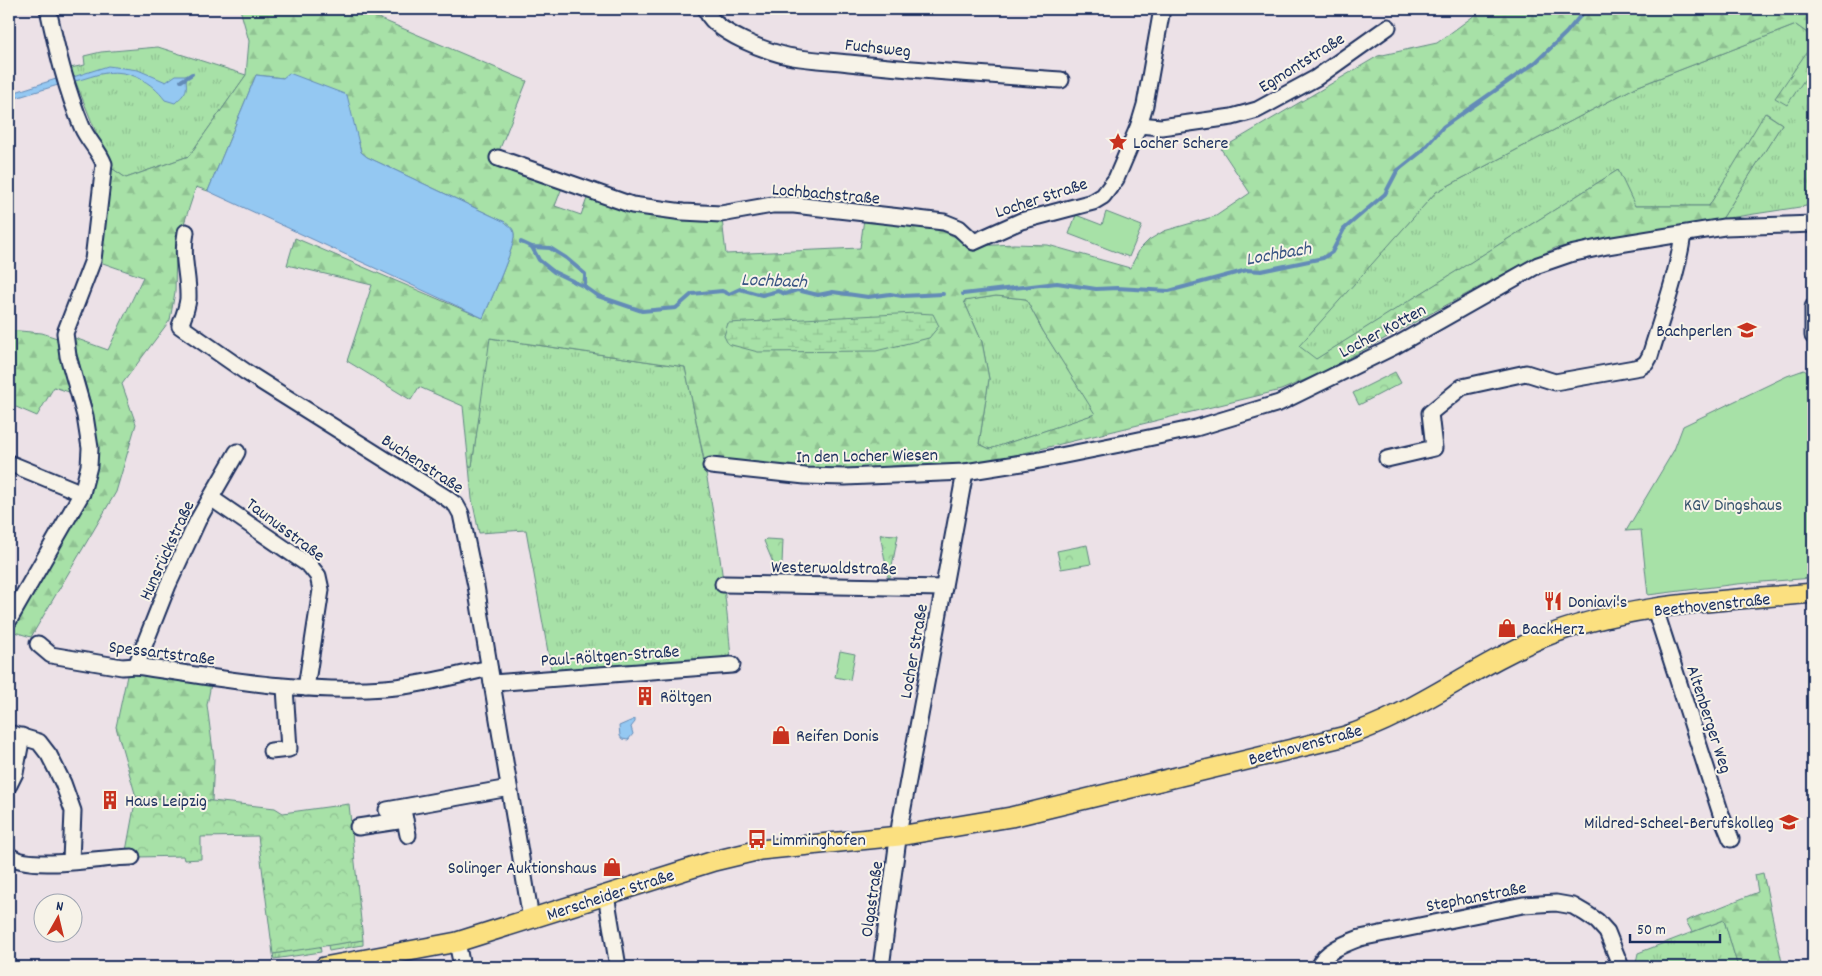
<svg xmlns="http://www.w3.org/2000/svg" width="1822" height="976" font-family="Dekko,sans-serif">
  <defs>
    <pattern id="grass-tufts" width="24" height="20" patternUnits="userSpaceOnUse" patternTransform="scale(1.25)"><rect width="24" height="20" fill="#a7e1a7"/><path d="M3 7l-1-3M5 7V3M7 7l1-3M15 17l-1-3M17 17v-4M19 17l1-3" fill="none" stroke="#8fc192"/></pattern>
    <pattern id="forest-firs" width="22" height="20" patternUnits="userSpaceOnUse" patternTransform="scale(1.25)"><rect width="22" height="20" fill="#a7e1a7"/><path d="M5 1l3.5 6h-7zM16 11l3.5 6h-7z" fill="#8fc192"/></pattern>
    <pattern id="wetland-marsh" width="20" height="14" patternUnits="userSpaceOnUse" patternTransform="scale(1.25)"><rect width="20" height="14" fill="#a7e1a7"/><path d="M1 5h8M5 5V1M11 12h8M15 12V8" fill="none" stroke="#8fc192"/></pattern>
    <pattern id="park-crowns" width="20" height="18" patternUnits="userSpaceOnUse" patternTransform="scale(1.25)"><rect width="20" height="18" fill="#a7e1a7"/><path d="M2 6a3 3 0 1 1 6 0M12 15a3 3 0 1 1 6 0" fill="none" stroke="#8fc192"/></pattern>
  </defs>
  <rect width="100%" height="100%" fill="#ece1e7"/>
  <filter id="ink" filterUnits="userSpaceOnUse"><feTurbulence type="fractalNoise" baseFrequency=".02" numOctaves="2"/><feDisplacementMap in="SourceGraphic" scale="10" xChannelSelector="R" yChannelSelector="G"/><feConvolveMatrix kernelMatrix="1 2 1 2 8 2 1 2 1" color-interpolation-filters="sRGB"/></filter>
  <g filter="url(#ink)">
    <g fill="url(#grass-tufts)" stroke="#618882">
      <polygon points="1796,25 1813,37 1808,75 1813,67 1813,205 1722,219 1782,124 1766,113 1709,206 1634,206 1618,170 1315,360 1298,346 1436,192 1636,87"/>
      <polygon points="158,47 246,75 189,156 126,178 110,167 70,68 85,65 84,56 101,52"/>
      <polygon points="996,296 1026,299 1043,331 1096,414 990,449 979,444 989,379 982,342 964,301"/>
      <path d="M489 338 685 367C705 463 724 561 731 659L552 674 526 530 479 533 472 499 469 466H472Z"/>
      <polygon points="1724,920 1738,967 1635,967 1638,953"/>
      <polygon points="363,940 363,945 329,951 328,945"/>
      <polygon points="320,946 321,952 274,959 273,954"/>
    </g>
    <g fill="url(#forest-firs)" stroke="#618882" fill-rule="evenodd">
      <path d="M240 9H374L371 15 527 81 495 161 563 185 555 206 581 215 589 193 722 219 726 254 860 248 864 219 921 225 944 232 976 246 1014 244 1048 245 1130 268 1140 249 1149 240 1164 231 1216 216 1250 193 1221 149 1378 56 1437 43 1483 9H1813V37L1796 25 1636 87 1436 192 1299 346 1316 359 1618 170 1635 206H1709L1765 113 1782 124 1722 219 1555 248 1511 270 1321 373 1281 390 975 465H901L858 470H825L704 459 685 367 490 338 472 466H469L463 406 419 387 411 400 347 361 372 285 287 265 295 238 483 318C489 304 516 245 514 234 513 228 509 226 505 222L367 157 361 152 359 143 283 78 256 75 208 191 196 187 176 248 175 292 170 320 122 384 136 424 116 492 31 637 11 631 90 491 97 444 92 407 72 337 108 350 143 277 97 261 110 167 126 178 189 156 246 75 249 41ZM996 296 1026 299 1043 331 1095 414 990 449 979 444 989 379 982 342 964 301Z"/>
      <polygon points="1813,43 1813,67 1787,105 1775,98"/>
      <polygon points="9,330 42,333 57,338 72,393 54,387 37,416 9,404"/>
      <polygon points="128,671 211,684 207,705 214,759 212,801 136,797 116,727"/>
      <polygon points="1763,873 1783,967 1738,967 1724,920 1692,932 1686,921 1758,892 1755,875"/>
    </g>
    <polygon fill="url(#wetland-marsh)" stroke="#618882" points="916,313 933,314 939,326 929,338 876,351 758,352 728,344 724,336 728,323"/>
    <g fill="url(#park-crowns)" stroke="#618882">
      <polygon points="1395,372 1401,383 1359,405 1353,393"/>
      <polygon points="880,534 898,535 889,582"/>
      <polygon points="766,539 783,540 782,564 774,565 764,541"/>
      <polygon points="1087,545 1091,564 1061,569 1057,551"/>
      <polygon points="136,797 212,801 275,808 283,813 349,804 363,940 273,954 258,836 201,837 201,859 184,860 183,856 138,857 137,850 126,851"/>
    </g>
    <g fill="#a7e1a7" stroke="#618882">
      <polygon points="1106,212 1142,226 1129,257 1069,234 1076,215 1102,225"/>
      <polygon points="1804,370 1808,373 1813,385 1813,578 1737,584 1648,595 1641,530 1626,531 1674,450 1683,426 1787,376"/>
      <polygon points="840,651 855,654 850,680 835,677"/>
    </g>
    <g fill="#94c8f2" stroke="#648bb7">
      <path d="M108 66 138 70 166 82 176 75H185C188 90 187 92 175 103L165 100C152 82 129 69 106 73 96 74 85 79 75 81L73 77Z"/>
      <path d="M289 73 347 95 361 152 367 157 505 222C509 226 514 228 514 234 516 245 489 304 483 318L208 191 256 75 283 78Z"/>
      <polygon points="56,79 58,85 9,100 9,94"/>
      <polygon points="635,719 635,722 631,727 633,734 628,740 622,739 620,736 619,726"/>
    </g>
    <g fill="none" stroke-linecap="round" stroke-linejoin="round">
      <g stroke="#648bb7" stroke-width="4">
        <polyline points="181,81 192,74"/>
        <polyline points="521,242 532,247 550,248 566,258 585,274 585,287"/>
        <polyline points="532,247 539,260 554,272 585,287 598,296 642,311 676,308 692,294 722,291 729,294 740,289 762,295 778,291 785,294 797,290 818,295 833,292 868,297 890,294 902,296 943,294"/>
        <polyline points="963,294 1057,283 1096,289 1117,288 1169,291 1247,270 1261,271 1323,258 1332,252 1344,229 1385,194 1397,171 1421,152 1443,127 1536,62 1566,33 1586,9"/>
      </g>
      <g stroke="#1b2f5e" stroke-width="19">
        <g id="minor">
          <path d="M706 9C711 32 772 54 793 57 811 60 831 61 849 63 920 71 991 75 1061 80"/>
          <polyline points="1139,125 1161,127 1232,117 1257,110 1316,78 1388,27"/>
          <polyline points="498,158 632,205 683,212 721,214 772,205 794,205 944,222 959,228 974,242 1021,221 1093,202 1103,196 1116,179 1139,125 1145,105 1162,9"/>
          <path d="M186 232C181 259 189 275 188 299 187 309 183 318 180 326L246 372 445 497 456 505 461 514 476 586 531 919"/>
          <polyline points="1813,307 1813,336"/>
          <path d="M1387 459 1434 448 1430 413 1462 387 1526 373 1555 382 1640 367 1646 363 1650 356C1662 316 1677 277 1683 234"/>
          <polyline points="9,463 82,493"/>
          <polyline points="711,466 805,476 845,477 965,472 1035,461 1120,444 1196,428 1279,403 1395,346 1538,265 1570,254 1607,246 1724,227 1813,224"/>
          <polyline points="211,498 310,566 318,576 321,590 306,688"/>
          <polyline points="723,584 944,588"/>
          <polyline points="1655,609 1722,817 1731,839"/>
          <path d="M9 620 82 493 89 466 90 448 85 416 68 356 65 333 93 260 104 164C99 150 88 141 82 127 66 89 57 50 48 9"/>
          <path d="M38 644 51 655 122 667 136 666C219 678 301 694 385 688 420 685 455 676 489 668"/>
          <polyline points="136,666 168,585 198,520 237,452"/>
          <polyline points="492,683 732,665"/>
          <polyline points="9,733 39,742 49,755 63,783 73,811 71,861"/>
          <polyline points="271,751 289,749 285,688"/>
          <polyline points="9,785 15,773 22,736"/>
          <polyline points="387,810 509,788"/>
          <polyline points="403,810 408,835"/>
          <polyline points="358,827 405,820"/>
          <path d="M9 855C28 872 104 857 132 857"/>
          <polyline points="606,895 618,967"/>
          <polyline points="457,942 462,967"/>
          <polyline points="881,967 900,824 965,472"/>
          <path d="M1318 967C1325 951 1344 944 1360 938L1523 905 1556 903 1573 906 1585 913 1597 921 1607 932 1621 967"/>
        </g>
      </g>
      <g stroke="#1b2f5e" stroke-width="22">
        <path id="major" d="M324 967 457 942 714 861 760 850 899 836 1011 817 1342 737C1412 716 1473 666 1541 638 1626 603 1723 601 1813 593"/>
      </g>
      <use href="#minor" stroke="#f7f3e8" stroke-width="15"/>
      <use href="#major" stroke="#fbe080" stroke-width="19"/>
    </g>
  </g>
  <defs>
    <g id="sight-bare" transform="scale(1.5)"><path d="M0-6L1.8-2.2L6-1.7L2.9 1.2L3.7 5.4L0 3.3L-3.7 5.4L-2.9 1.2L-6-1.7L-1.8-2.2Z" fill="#c8321e" stroke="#f7f3e8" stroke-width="2.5" paint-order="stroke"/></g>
    <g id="school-bare" transform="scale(1.5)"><path d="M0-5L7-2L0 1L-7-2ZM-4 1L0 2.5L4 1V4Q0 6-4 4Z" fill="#c8321e" stroke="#f7f3e8" stroke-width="2.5" paint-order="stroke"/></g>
    <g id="restaurant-bare" transform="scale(1.5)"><path d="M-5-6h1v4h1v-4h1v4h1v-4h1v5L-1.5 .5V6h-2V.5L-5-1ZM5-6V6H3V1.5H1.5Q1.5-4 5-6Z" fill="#c8321e" stroke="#f7f3e8" stroke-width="2.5" paint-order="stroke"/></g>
    <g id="shop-bare" transform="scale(1.5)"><path d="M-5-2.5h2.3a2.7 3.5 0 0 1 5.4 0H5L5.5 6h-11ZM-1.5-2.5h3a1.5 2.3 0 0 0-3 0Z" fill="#c8321e" stroke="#f7f3e8" stroke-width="2.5" paint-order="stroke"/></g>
    <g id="building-bare" transform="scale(1.5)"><path d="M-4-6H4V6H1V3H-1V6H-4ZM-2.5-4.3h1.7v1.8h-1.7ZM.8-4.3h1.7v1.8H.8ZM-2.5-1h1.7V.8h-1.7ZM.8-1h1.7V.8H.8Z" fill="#c8321e" stroke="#f7f3e8" stroke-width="2.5" paint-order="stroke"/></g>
    <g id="bus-bare" transform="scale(1.5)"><path d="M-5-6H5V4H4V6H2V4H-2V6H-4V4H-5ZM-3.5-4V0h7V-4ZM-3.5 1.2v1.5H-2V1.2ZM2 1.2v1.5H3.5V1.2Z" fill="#c8321e" stroke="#f7f3e8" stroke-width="2.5" paint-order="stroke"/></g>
  </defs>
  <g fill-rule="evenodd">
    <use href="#sight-bare" x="1118" y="142"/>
    <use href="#school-bare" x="1747" y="330"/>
    <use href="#restaurant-bare" x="1553" y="601"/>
    <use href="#shop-bare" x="1507" y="628"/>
    <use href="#building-bare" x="645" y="696"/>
    <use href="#shop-bare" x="781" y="735"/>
    <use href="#building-bare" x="110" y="800"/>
    <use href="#school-bare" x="1789" y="822"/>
    <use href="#bus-bare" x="757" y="839"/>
    <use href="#shop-bare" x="612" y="867"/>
  </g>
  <g text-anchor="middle" stroke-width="4" stroke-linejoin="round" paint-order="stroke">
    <g font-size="18" fill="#1b2f5e" stroke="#f7f3e8">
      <text transform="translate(878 47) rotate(6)" y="6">Fuchsweg</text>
      <text transform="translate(1301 62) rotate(-32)" y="6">Egmontstraße</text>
      <text transform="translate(826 193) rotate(5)" y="6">Lochbachstraße</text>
      <text transform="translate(1041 197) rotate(-18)" y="6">Locher Straße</text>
      <text transform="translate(1382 330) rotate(-28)" y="6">Locher Kotten</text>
      <text transform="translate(867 455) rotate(-1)" y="6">In den Locher Wiesen</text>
      <text transform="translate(423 463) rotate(33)" y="6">Buchenstraße</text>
      <text transform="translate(286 529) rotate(37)" y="6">Taunusstraße</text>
      <text transform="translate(166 550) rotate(-65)" y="6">Hunsrückstraße</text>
      <text transform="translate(834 567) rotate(1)" y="6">Westerwaldstraße</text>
      <text transform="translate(1712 604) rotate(-6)" y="6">Beethovenstraße</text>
      <text transform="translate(913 651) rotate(-80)" y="6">Locher Straße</text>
      <text transform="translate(162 652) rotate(7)" y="6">Spessartstraße</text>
      <text transform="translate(610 655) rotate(-4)" y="6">Paul-Röltgen-Straße</text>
      <text transform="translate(1710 719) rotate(72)" y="6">Altenberger Weg</text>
      <text transform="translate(1305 744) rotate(-15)" y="6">Beethovenstraße</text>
      <text transform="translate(610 894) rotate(-18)" y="6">Merscheider Straße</text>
      <text transform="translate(1476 896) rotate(-11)" y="6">Stephanstraße</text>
      <text transform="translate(871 899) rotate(-82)" y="6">Olgastraße</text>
    </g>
    <g font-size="18" fill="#1b2f5e" stroke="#f7f3e8" text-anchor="start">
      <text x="1133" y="148">Locher Schere</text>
      <text x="1732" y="336" text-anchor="end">Bachperlen</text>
      <text x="1568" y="607">Doniavi's</text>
      <text x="1522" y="634">BackHerz</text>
      <text x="660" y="702">Röltgen</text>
      <text x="796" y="741">Reifen Donis</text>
      <text x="125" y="806">Haus Leipzig</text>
      <text x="1774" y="828" text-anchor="end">Mildred-Scheel-Berufskolleg</text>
      <text x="772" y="845">Limminghofen</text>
      <text x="597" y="873" text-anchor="end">Solinger Auktionshaus</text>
    </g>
    <g font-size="18" fill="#37536d" stroke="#f7f3e8">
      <text x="1733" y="510">KGV Dingshaus</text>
    </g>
    <g font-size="19" font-style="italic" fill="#395583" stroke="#f7f3e8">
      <text transform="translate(1278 252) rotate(-10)" y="7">Lochbach</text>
      <text transform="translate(774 279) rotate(2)" y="7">Lochbach</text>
    </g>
  </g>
  <rect width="1822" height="976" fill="none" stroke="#f7f3e8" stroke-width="30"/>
  <rect x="15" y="15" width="1792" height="946" fill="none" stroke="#1b2f5e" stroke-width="2" filter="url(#ink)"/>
  <g transform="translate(58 918) rotate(8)"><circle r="24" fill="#f7f3e8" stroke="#9fa5b1"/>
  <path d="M0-4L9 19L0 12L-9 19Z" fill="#c8321e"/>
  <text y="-8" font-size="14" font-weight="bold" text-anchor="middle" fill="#1b2f5e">N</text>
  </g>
  <path d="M1630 934v8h90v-8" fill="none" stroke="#1b2f5e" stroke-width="2.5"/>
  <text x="1637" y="934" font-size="15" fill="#1b2f5e" stroke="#f7f3e8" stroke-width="4" paint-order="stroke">50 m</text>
</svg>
